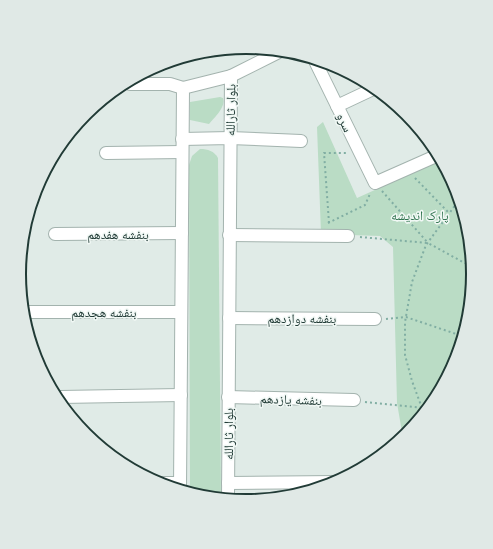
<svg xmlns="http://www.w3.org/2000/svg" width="493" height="549" font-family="'PT Sans','Noto Naskh Arabic',sans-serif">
  <rect width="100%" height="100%" fill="#e0ebe7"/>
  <g fill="#badcc5">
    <path d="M220 97 223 98C226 107 215 117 209 124L190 120V102Z"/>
    <polygon points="323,122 357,198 439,161 457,188 474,275 457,362 407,436 403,438 397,403 393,247 380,236 321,234 317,127"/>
    <path d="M200 149C208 149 214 151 218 158L221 497 190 491 189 165 192 156Z"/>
  </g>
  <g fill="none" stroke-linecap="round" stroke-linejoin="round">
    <g stroke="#a3b3ae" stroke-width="14">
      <g id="minor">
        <polyline points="315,61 375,183 436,156"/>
        <polyline points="130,84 170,84 183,88"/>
        <polyline points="337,106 371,90"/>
        <polyline points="182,139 230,138 301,141"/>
        <polyline points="106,153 182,152"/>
        <polyline points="55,234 182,233"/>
        <polyline points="229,235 348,236"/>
        <polyline points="26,312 181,312"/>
        <polyline points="229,318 375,319"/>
        <polyline points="60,397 181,395"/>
        <polyline points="228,397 354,400"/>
        <polyline points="157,483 180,483"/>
        <polyline points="228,483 337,482"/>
        <polyline points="180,489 183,88 231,76 277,53"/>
        <polyline points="228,498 231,76"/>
      </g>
    </g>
    <g stroke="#81aea3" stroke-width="2" stroke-dasharray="2 3" stroke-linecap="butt">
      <polyline points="415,178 449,213"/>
      <polyline points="382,191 428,243"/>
      <polyline points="328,223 365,205 370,194"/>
      <polyline points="329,223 324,153 347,153"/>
      <polyline points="360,237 428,243 472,267"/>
      <polyline points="386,319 406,317 462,336"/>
      <polyline points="365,402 425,408"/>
      <polyline points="422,408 412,381 405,355 405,322 412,282 426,245 459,200"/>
    </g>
    <use href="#minor" stroke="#fff" stroke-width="12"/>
  </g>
  <g text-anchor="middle" stroke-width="3" stroke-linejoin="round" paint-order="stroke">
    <g font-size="13" fill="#213b36" stroke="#f1f8f5">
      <text transform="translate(230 110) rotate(-89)" y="5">بلوار ثارالله</text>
      <text transform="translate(345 122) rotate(64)" y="5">سرو</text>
      <text x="118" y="239">بنفشه هفدهم</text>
      <text x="104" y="317">بنفشه هجدهم</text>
      <text x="302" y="323">بنفشه دوازدهم</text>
      <text transform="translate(291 399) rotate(2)" y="5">بنفشه یازدهم</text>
      <text transform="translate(228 434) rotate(-90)" y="5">بلوار ثارالله</text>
    </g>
    <g font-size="13" fill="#2c714c" stroke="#f1f8f5">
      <text x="420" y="220">پارک اندیشه</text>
    </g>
  </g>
  <path d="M0 0H493V549H0ZM26 274a220 220 0 1 1 440 0a220 220 0 1 1-440 0Z" fill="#e0e9e6" fill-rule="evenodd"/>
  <path fill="none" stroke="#213b36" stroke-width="2" d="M26 274a220 220 0 1 1 440 0a220 220 0 1 1-440 0Z"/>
</svg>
